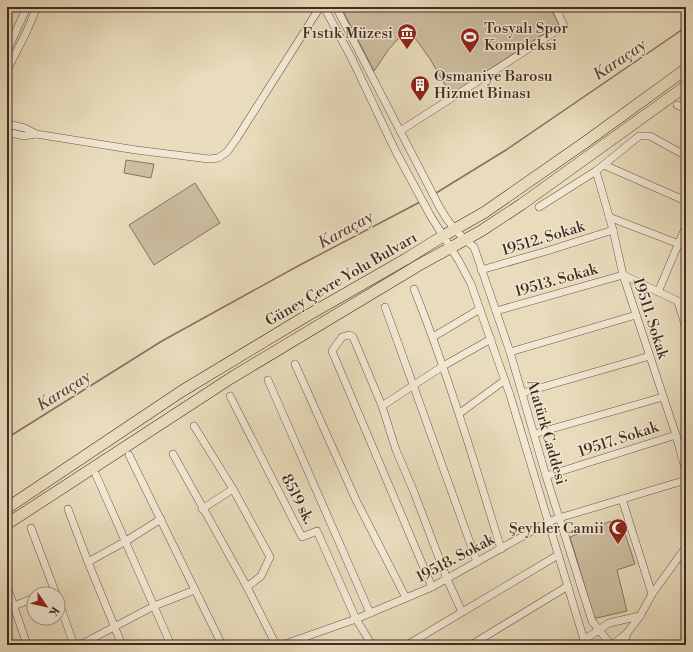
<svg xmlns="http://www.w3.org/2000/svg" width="693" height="652" font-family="'Libre Bodoni',serif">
  <rect width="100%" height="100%" fill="#e9dcbc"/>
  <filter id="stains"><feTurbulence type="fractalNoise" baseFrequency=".005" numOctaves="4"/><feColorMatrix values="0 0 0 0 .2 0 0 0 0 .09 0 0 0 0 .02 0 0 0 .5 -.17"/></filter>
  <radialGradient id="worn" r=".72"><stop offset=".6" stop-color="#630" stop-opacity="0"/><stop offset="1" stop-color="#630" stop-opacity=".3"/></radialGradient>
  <g fill="#cdbea1" stroke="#887460">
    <polygon points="341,7 550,7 559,24 451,95 430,59 408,28 389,49 374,71"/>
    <polygon points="126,160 154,164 151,178 124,173"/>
    <polygon points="195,183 220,223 154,265 129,225"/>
    <polygon points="611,521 613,529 622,524 635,564 617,570 627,611 597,618 594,617 570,537"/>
  </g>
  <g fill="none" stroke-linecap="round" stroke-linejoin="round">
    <g stroke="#85705e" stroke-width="1.5">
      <polyline points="436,193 506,150 686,27"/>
      <polyline points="7,438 162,341 298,266 420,202"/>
    </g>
    <g stroke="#6c5647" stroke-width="8">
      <g id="minor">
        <polyline points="324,7 352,59 395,150 430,215 459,261 471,284 510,395 584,640 588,645"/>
        <path d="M336 7 440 208C449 224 460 237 474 247L510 352 546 476 592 621 611 645"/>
        <polyline points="7,51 27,7"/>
        <polyline points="7,70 26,33 37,7"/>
        <polyline points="677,105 686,109"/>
        <polyline points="7,124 25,128 36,134 136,150 209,159 218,158 227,152 237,138 320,7"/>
        <polyline points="400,131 564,26 555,7"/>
        <polyline points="7,132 24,136 36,134"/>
        <polyline points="604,165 686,201"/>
        <polyline points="596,171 613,230 623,275 676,435 686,472"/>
        <polyline points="539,207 596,171 639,136 650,136 686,156"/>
        <polyline points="609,217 679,244"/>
        <polyline points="481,270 547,251 613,230"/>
        <path d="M414 289C448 374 474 461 501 549"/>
        <polyline points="658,292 686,226"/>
        <polyline points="678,302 686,328"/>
        <polyline points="385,307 477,562"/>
        <polyline points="496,311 623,275 686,305"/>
        <polyline points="433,337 480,309"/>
        <polyline points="510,352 636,315"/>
        <polyline points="295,364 356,500 406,598"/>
        <polyline points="268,380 370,613"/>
        <polyline points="522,393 650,356"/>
        <polyline points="230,396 302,537 317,531 356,619 372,645"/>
        <polyline points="382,406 443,366 491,339"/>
        <polyline points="460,413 505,380"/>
        <polyline points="194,426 233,489 270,557 261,576 247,587"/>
        <polyline points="534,434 663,397"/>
        <polyline points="173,454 247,587 276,645"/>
        <polyline points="129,455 222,645"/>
        <polyline points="96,475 171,645"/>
        <polyline points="546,476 676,435"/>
        <polyline points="622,499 652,594"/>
        <polyline points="68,509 88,562 122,645"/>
        <polyline points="202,509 233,489"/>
        <polyline points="31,528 56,594"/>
        <polyline points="88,562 126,541 161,519"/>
        <polyline points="7,586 27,645"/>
        <polyline points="432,587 332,351 342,337 349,335 353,337 382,406 396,450 414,492 447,579 462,612"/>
        <polyline points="42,594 54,589"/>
        <polyline points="58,600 74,645"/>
        <polyline points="14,606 34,598"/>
        <polyline points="80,645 154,606 195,590"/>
        <polyline points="282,645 356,619 432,587 548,522 559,518 686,480"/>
        <polyline points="407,645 558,555"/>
        <polyline points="471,645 568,586"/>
        <polyline points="580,645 584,640 609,623 640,616"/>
        <polyline points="612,645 627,633 640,616 652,594 686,547"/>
        <polyline points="624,645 627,633"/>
      </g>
    </g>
    <g stroke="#432a20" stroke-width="12">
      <g id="highway">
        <polyline points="7,508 182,391 303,318 406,259 443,236 485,212 587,141 686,69"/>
        <polyline points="7,524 231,378 419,265 481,231 522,204 686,86"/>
      </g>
    </g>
    <use href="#minor" stroke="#f1e8d3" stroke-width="7"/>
    <use href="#highway" stroke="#e9dcbc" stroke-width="11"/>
  </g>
  <defs>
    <g id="museum-pin" transform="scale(1)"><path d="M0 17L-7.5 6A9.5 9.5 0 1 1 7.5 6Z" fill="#8f2418" stroke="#f1e8d3"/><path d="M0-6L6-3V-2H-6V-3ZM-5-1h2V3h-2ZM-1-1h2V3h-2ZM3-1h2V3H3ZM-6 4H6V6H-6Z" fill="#fff"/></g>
    <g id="stadium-pin" transform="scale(1)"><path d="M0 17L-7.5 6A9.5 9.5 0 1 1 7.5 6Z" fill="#8f2418" stroke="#f1e8d3"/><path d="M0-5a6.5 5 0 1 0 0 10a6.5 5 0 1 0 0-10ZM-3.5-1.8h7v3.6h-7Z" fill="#fff"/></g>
    <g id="building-pin" transform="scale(1)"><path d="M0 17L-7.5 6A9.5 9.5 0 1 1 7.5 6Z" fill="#8f2418" stroke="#f1e8d3"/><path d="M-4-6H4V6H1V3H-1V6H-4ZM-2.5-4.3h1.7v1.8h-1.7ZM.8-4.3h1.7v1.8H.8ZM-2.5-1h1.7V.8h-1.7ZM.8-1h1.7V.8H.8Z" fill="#fff"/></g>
    <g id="mosque-pin" transform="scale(1)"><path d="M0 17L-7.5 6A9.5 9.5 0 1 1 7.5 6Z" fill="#8f2418" stroke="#f1e8d3"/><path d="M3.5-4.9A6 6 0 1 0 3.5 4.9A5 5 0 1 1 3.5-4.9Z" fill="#fff"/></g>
  </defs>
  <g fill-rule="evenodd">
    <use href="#museum-pin" x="407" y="33"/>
    <use href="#stadium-pin" x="470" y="37"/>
    <use href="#building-pin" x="420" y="85"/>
    <use href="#mosque-pin" x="618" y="528"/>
  </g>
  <g text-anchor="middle" stroke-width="3" stroke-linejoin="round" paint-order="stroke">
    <g font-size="15" fill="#432a20" stroke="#f1e8d3" text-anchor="start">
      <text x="484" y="33">Tosyalı Spor<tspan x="484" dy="17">Kompleksi</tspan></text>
      <text x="393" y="38" text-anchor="end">Fıstık Müzesi</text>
      <text x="434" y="81">Osmaniye Barosu<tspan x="434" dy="17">Hizmet Binası</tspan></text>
      <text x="604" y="533" text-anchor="end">Şeyhler Camii</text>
    </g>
    <g font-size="15" fill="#432a20" stroke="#f1e8d3">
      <text transform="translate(543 238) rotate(-17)" y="5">19512. Sokak</text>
      <text transform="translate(341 279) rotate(-30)" y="5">Güney Çevre Yolu Bulvarı</text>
      <text transform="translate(556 280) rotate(-16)" y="5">19513. Sokak</text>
      <text transform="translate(651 318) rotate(72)" y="5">19511. Sokak</text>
      <text transform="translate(547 432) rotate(74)" y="5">Atatürk Caddesi</text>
      <text transform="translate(618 439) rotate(-18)" y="5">19517. Sokak</text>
      <text transform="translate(298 499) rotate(63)" y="5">8519 sk.</text>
      <text transform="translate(455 558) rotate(-28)" y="5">19518. Sokak</text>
    </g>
    <g font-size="16" font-style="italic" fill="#5e473a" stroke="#f1e8d3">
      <text transform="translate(619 59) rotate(-34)" y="6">Karaçay</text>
      <text transform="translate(345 229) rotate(-29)" y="6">Karaçay</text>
      <text transform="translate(63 390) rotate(-32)" y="6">Karaçay</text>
    </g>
  </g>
  <rect width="693" height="652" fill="none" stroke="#e9dcbc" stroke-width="24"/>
  <rect x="8" y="8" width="677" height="636" fill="none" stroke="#432a20" stroke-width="2"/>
  <rect x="12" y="12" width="669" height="628" fill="none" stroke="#432a20"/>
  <g transform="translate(46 606) rotate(124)"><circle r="19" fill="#f1e8d3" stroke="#ab9c8b"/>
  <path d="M0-3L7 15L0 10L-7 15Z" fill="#8f2418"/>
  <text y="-6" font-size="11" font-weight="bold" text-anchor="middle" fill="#432a20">K</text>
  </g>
  <rect width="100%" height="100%" filter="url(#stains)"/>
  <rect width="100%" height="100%" fill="url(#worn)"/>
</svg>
